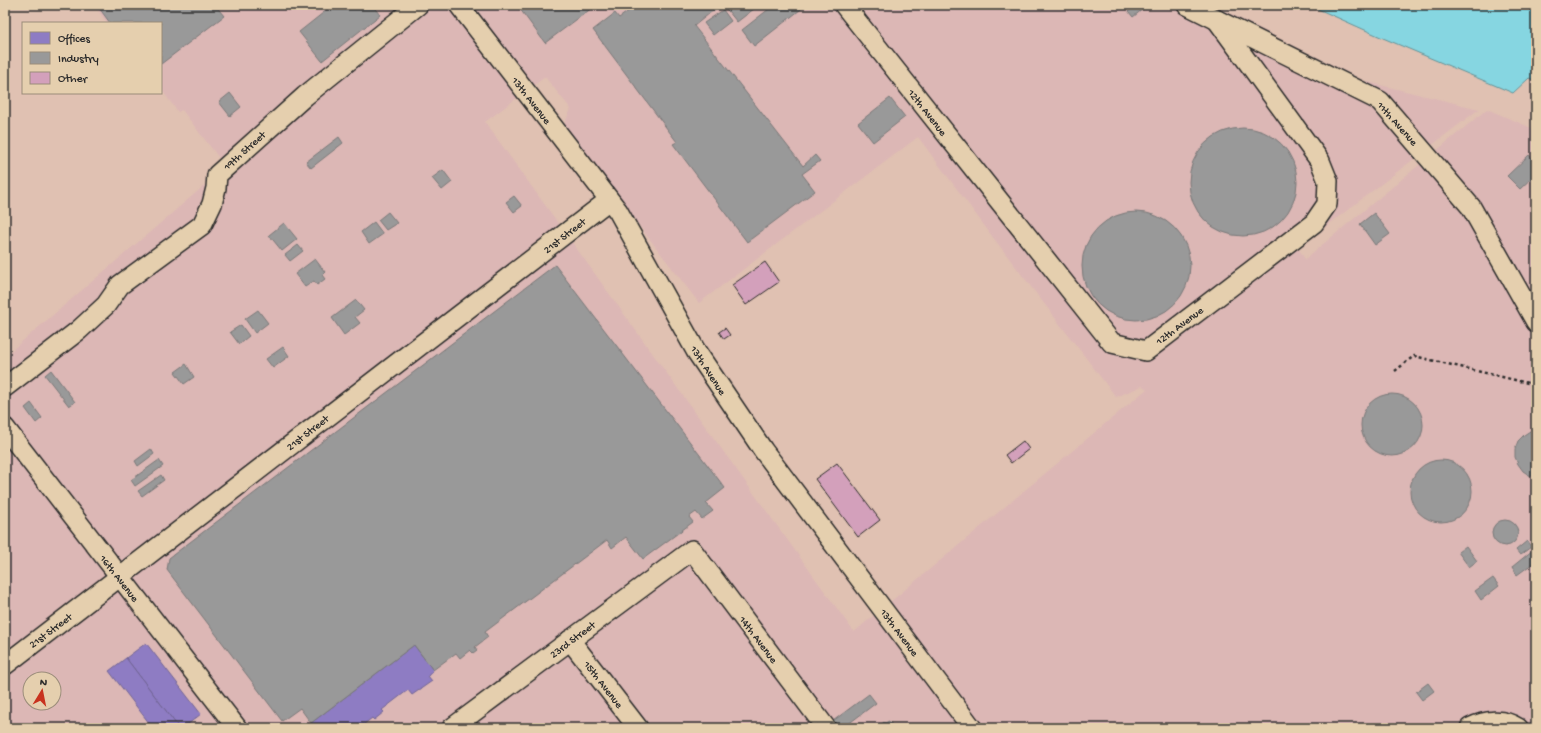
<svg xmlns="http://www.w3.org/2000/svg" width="1541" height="733" font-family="'Gochi Hand',sans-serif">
  <rect width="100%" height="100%" fill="#e0c1b2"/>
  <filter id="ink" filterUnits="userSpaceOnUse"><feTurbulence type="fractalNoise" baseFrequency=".025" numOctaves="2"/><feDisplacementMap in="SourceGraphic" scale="8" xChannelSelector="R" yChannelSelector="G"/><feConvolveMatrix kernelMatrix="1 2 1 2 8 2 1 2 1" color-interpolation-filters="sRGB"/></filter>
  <g filter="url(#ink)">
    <path fill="#dcb7b5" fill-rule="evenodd" d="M94 5H1213L1364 81 1479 109 1298 248 1305 259 1487 109 1536 130V728H5V356L226 167 182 110 178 112 161 89V23H107ZM545 77 571 109 563 127 699 303 918 137 995 240 1116 397 1142 386 1147 389 854 632 485 122ZM30 679H54V703H30Z"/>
    <polygon fill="#86d6e1" stroke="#629298" points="1309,5 1536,5 1536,81 1529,78 1513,93 1383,38"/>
    <g fill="#8e7cc3" stroke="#706495">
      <polygon points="146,643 201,714 183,728 179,728 126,658"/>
      <polygon points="414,645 433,670 428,676 432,681 412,695 408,690 382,710 384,712 374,720 372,718 359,728 315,728 311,723"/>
      <polygon points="126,658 179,728 153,728 109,671"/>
    </g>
    <g fill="#999" stroke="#787878">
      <polygon points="97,5 215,5 224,16 161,64 161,23 110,23"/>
      <polygon points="333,5 372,5 380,15 322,61 299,32"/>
      <polygon points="517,5 596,5 545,43"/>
      <polygon points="637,5 720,5 694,26 803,166 815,155 820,161 802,174 815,191 747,242 673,144 677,142 593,30 615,13 619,18"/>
      <polygon points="726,5 759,5 737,22 724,6"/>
      <polygon points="774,5 805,6 754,46 742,30"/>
      <polygon points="1128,5 1148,5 1133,17 1128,11 1131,9"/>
      <polygon points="723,10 731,21 713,35 704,23"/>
      <polygon points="230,93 241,107 230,116 219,102"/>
      <polygon points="890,98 905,117 873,142 858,123"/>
      <circle cx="1243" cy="182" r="54"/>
      <polygon points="339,137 343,143 311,168 306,162"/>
      <polygon points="1529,155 1536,163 1536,174 1520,189 1507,176"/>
      <polygon points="443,170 452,182 442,190 432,178"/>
      <polygon points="514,196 522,206 514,212 506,202"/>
      <polygon points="388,212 397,223 386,230 378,220"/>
      <circle cx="1136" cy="266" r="54"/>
      <polygon points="1374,213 1390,234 1375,245 1360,224"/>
      <polygon points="374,222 383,234 369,244 361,232"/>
      <polygon points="284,223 297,239 282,251 269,235"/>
      <polygon points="298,245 303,251 290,261 285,255"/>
      <polygon points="315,259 325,272 322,275 325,279 317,285 314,281 305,287 295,274"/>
      <polygon points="555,265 725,488 706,503 713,511 702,519 696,512 689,517 693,522 643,559 626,537 612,548 607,540 485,632 488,637 475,647 477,650 473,653 470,650 460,658 456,653 433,670 414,645 311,723 300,708 282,721 167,570 169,558"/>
      <polygon points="356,300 364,310 355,317 360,323 344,335 332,318"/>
      <polygon points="258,310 268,323 255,333 245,319"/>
      <polygon points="241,325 249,336 239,344 230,332"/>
      <polygon points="283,347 289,356 273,368 266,359"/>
      <polygon points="186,364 194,377 184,384 175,372"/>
      <polygon points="51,370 75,402 69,406 45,375"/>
      <circle cx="1392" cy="425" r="31"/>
      <polygon points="31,403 42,418 36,423 25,408"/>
      <polygon points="1536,430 1536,477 1529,475 1523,471 1518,464 1515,457 1515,449 1518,441 1524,435 1530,431"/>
      <polygon points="151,449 154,454 138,466 135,461"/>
      <circle cx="1441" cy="491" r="31"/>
      <polygon points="159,460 163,466 135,486 131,480"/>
      <polygon points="161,475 164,480 142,496 138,491"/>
      <circle cx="1505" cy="533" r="13"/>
      <polygon points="1527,541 1531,547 1520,555 1516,550"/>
      <polygon points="1466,546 1477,561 1469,567 1458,552"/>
      <polygon points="1533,550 1536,554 1536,561 1517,575 1512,567"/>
      <polygon points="1493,578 1499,586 1481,600 1475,591"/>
      <polygon points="1428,683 1434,691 1422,700 1416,692"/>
      <polygon points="869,694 876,703 843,728 832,728 829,724"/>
      <polygon points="889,721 894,728 877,728 884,722 885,723"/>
    </g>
    <g fill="#d3a0bb" stroke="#2b2b2b">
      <polygon points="765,262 779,282 746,305 732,285"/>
      <polygon points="725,328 730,335 724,339 719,332"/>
      <polygon points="1023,441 1029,449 1011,463 1005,455"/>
      <polygon points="837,463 880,520 858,537 815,479"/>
    </g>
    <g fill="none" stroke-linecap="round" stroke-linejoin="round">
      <g stroke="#2b2b2b" stroke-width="22">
        <g id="minor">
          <polyline points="459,5 618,211 696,351 763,450 972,728"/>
          <polyline points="844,5 1112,343 1146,351 1314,223 1327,204 1328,181 1320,161 1217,20"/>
          <polyline points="1187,5 1380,101 1471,207 1536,322"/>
          <polyline points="5,387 79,330 106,305 120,285 202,225 212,204 216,188 217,175 305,96 418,5"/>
          <polyline points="5,428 237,728"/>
          <polyline points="570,640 638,728"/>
          <polyline points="5,665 609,200"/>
          <polyline points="452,728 692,550 826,728"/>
          <path d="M1470 728C1485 720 1503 718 1518 728"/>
        </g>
      </g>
      <polyline stroke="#2b2b2b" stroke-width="2.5" stroke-dasharray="3 3" stroke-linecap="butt" points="1395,371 1414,356 1536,385"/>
      <use href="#minor" stroke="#e5cfae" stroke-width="19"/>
    </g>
  </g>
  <g text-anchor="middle" stroke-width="4" stroke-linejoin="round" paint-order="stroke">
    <g font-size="11" fill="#2b2b2b" stroke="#e5cfae">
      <text transform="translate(532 100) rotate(52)" y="4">13th Avenue</text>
      <text transform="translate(928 112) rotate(52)" y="4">12th Avenue</text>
      <text transform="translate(1398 123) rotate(48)" y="4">11th Avenue</text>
      <text transform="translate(244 150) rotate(-42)" y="4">19th Street</text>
      <text transform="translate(564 235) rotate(-38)" y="4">21st Street</text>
      <text transform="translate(1179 325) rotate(-37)" y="4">12th Avenue</text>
      <text transform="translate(709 370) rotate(57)" y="4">13th Avenue</text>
      <text transform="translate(307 432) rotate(-38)" y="4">21st Street</text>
      <text transform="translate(120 578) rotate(52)" y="4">16th Avenue</text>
      <text transform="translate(50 630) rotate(-37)" y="4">21st Street</text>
      <text transform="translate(900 632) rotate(53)" y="4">13th Avenue</text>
      <text transform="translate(572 639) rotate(-37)" y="4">23rd Street</text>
      <text transform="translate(759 639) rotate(53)" y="4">14th Avenue</text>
      <text transform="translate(604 684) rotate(52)" y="4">15th Avenue</text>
    </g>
  </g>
  <rect width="1541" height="733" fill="none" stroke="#e5cfae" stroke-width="20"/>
  <rect x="10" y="10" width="1521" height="713" fill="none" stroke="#2b2b2b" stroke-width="1.5" filter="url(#ink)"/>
  <rect x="22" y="22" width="140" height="72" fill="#e5cfae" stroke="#9b8d7a"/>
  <rect x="30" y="32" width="20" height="12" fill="#8e7cc3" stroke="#9b8d7a"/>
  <text x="58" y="42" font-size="12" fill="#2b2b2b">Offices</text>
  <rect x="30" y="52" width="20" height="12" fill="#999999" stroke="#9b8d7a"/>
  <text x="58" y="62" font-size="12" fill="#2b2b2b">Industry</text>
  <rect x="30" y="72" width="20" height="12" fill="#d3a0bb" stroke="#9b8d7a"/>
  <text x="58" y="82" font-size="12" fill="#2b2b2b">Other</text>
  <g transform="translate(42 691) rotate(10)"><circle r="19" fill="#e5cfae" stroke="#9b8d7a"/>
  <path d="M0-3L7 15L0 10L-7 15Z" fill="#c8321e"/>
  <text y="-6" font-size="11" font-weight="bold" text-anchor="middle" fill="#2b2b2b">N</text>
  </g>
</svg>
